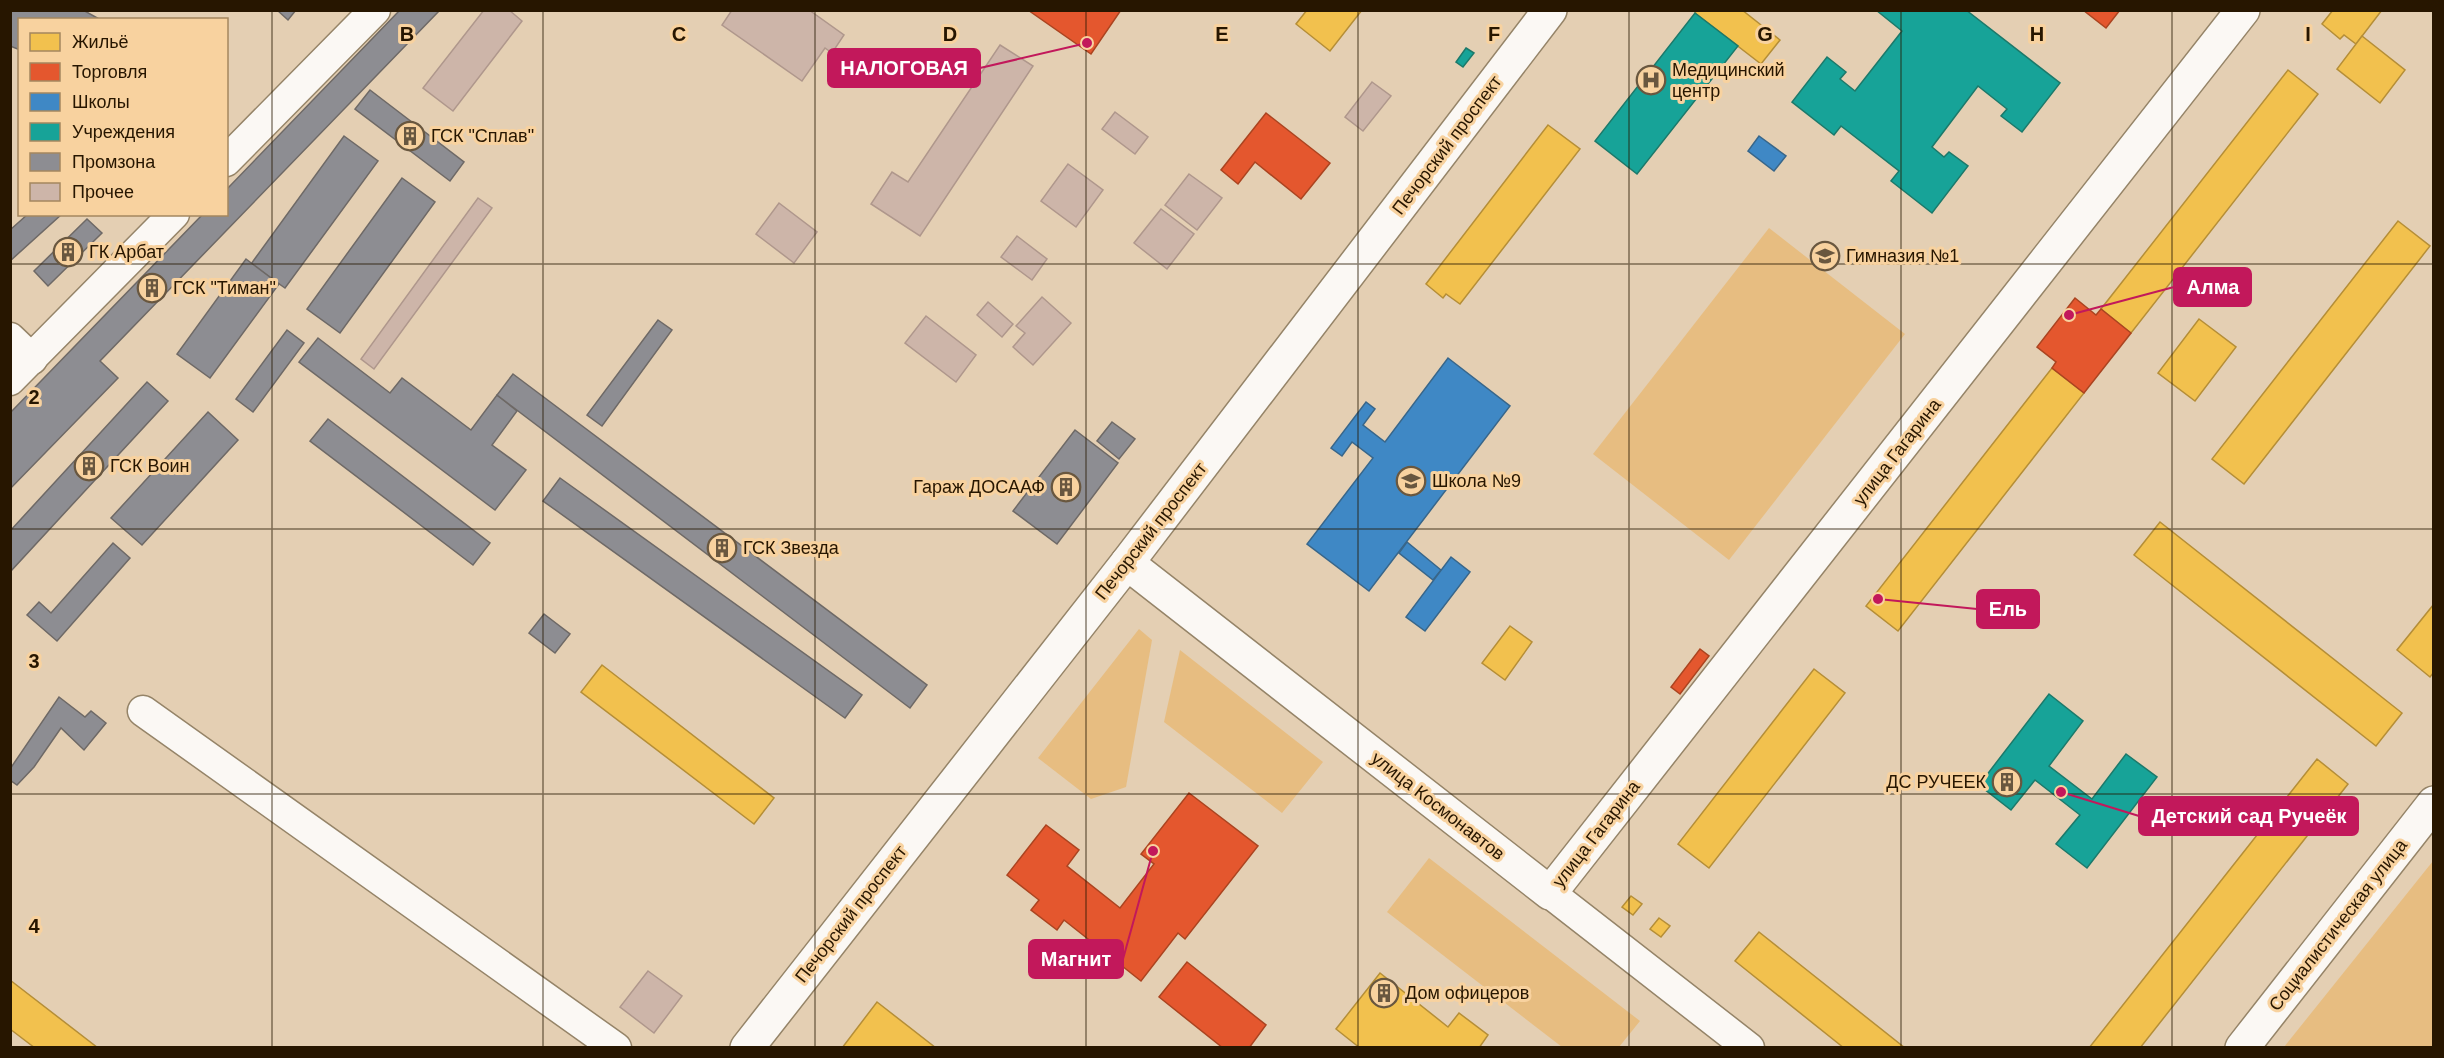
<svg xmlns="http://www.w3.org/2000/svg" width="2444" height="1058" font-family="Helvetica,sans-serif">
  <rect width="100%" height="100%" fill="#e4cfb3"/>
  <g fill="#e7bd81">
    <polygon points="1769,228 1905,334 1729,560 1593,454"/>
    <polygon points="1139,629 1152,640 1126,787 1091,799 1038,758"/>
    <polygon points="1180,650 1323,762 1282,813 1164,722"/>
    <polygon points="1429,858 1640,1021 1619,1047 1562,1047 1387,912"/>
    <polygon points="2433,861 2433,1047 2284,1047"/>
  </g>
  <g fill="#f2c14e" stroke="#b58e37" stroke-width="1.5">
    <polygon points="1307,10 1362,10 1330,51 1296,24"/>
    <polygon points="1697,10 1742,10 1780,40 1761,64 1695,13"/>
    <polygon points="2333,10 2382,10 2356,44 2344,35 2340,39 2322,24"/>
    <polygon points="2362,36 2405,70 2380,103 2337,69"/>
    <polygon points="2288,70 2318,94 2131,333 2101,309"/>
    <polygon points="1548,125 1580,149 1460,304 1446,294 1443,298 1426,284"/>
    <polygon points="2398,221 2430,246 2244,484 2212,459"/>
    <polygon points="2199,319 2236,347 2195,401 2158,373"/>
    <polygon points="2052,368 2084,393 1898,631 1866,606"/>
    <polygon points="2160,522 2402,713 2376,746 2134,555"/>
    <polygon points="2434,604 2434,672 2430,677 2397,650"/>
    <polygon points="1510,626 1532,642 1505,680 1482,663"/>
    <polygon points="602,665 774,798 754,824 581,692"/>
    <polygon points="1814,669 1845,693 1709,868 1678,844"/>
    <polygon points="2317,759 2348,784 2140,1048 2089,1048"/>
    <polygon points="1631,896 1642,904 1633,915 1622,907"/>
    <polygon points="1659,918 1670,926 1661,937 1650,929"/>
    <polygon points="1759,932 1905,1048 1844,1048 1735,961"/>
    <polygon points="1380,973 1448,1027 1459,1013 1488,1035 1479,1048 1360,1048 1336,1029"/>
    <polygon points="10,980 98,1048 35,1048 10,1029"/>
    <polygon points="877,1002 936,1048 842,1048"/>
  </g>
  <g fill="#e4572e" stroke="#ab4420" stroke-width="1.5">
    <polygon points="1028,10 1121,10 1091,54"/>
    <polygon points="2083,10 2120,10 2106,28"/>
    <polygon points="1266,113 1330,163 1301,199 1255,162 1238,184 1221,170"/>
    <polygon points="2075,298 2096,315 2101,309 2131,333 2084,393 2052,368 2056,362 2037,347"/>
    <polygon points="1700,649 1709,656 1680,694 1671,687"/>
    <polygon points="1189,793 1258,846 1185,939 1178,933 1141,981 1064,920 1057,930 1031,910 1039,900 1007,875 1046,825 1079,850 1067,866 1120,908 1154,864 1141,854"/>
    <polygon points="1187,962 1266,1025 1249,1048 1223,1048 1159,997"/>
  </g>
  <g fill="#3f88c5" stroke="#38668a" stroke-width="1.5">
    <polygon points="1759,136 1786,156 1774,171 1748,151"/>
    <polygon points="1448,358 1510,406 1369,591 1307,544 1373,458 1352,442 1342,456 1331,448 1366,402 1375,409 1363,425 1385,442"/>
    <polygon points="1407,542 1441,570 1433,580 1399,553"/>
    <polygon points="1451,557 1470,572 1425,631 1406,617"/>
  </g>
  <g fill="#17a398" stroke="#1c796a" stroke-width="1.5">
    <polygon points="1876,10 1966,10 2060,83 2022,132 2001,116 2007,109 1978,86 1932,147 1944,157 1949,152 1968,166 1932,213 1891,181 1899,171 1841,126 1834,135 1792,102 1827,57 1846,72 1840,79 1855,91 1902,31"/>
    <polygon points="1695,13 1738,46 1637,174 1595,141"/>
    <polygon points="1466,48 1474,53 1463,67 1456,62"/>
    <polygon points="2049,694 2083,721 2049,766 2092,799 2126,754 2157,777 2087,868 2056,844 2080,815 2035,780 2011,810 1979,785"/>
  </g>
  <g fill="#8d8d92" stroke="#6e6966" stroke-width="1.5">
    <polygon points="10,10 83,10 101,20 20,20 20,50 10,46"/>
    <polygon points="277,10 296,10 288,20"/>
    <polygon points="400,10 440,10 100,361 118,378 10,489 10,413 203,214 226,214 226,190"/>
    <polygon points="370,90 464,162 450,181 355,109"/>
    <polygon points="344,136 378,161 285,288 251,264"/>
    <polygon points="402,178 435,202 340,333 307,309"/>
    <polygon points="28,214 62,214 10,261 10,230"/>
    <polygon points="87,219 102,233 48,286 34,271"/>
    <polygon points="246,259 279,284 210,378 177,354"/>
    <polygon points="658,320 672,330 602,426 587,415"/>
    <polygon points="287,330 304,343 253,412 236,399"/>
    <polygon points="318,338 390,393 402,378 471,430 497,395 517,411 492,445 526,470 495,510 299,362"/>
    <polygon points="513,374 927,685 910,708 497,395"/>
    <polygon points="147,382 168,401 10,572 10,531"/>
    <polygon points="208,412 238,440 142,545 111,518"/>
    <polygon points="328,419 490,543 473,565 310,441"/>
    <polygon points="1112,422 1135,439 1119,459 1097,441"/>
    <polygon points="1075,430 1118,463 1057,544 1013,511"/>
    <polygon points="560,478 862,695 845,718 543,501"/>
    <polygon points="113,543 130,558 57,641 27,615 39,602 51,613"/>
    <polygon points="544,614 570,634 555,653 529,633"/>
    <polygon points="59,697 85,717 91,711 106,723 84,750 61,728 34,767 17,785 10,780 10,769"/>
  </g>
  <g fill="#cdb5a9" stroke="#af978c" stroke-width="1.5">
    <polygon points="484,10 509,10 522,21 453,111 423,88"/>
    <polygon points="732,10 809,10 844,35 832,53 825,48 802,81 722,25"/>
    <polygon points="1000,45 1033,66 920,236 871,204 892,172 908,182"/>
    <polygon points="1372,82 1391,96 1363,131 1345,117"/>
    <polygon points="1115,112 1148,137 1135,154 1102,129"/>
    <polygon points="1068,164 1103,190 1076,227 1041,201"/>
    <polygon points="1189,174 1222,198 1197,230 1165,205"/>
    <polygon points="478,198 492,208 374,369 361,359"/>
    <polygon points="779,203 817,232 794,263 756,234"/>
    <polygon points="1161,209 1194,234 1167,269 1134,243"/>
    <polygon points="1017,236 1047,259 1032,280 1001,257"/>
    <polygon points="1042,297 1071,323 1033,365 1013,347 1025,333 1016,326"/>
    <polygon points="988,302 1013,324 1002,337 977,315"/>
    <polygon points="926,316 976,355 956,382 905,343"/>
    <polygon points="648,971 682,996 654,1033 620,1007"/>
  </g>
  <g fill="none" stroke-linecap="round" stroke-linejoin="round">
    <g stroke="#958468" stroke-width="33">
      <g id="minor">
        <polyline points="226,161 375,10"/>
        <polyline points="10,338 32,359"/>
        <polyline points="10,380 174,214"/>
        <polyline points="143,711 616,1048"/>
        <polyline points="1550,893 1749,1048"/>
      </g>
    </g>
    <g stroke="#958468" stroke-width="36">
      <g id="major">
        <polyline points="1127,563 1550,893 2243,10"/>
        <polyline points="747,1048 1127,563 1550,10"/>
        <polyline points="2242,1048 2434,803"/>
      </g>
    </g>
    <use href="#minor" stroke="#fbf8f4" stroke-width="30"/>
    <use href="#major" stroke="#fbf8f4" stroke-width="33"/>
  </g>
  <path fill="none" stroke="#271600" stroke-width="1.5" stroke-opacity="0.55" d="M272 10V1048M543 10V1048M815 10V1048M1086 10V1048M1358 10V1048M1629 10V1048M1901 10V1048M2172 10V1048M10 264H2434M10 529H2434M10 794H2434"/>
  <defs>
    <g id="hospital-ring" transform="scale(1.5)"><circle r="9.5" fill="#f8d29f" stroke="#69573f" stroke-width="1.5"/><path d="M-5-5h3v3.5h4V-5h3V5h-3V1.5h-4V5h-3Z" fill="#69573f"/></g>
    <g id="building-ring" transform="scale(1.5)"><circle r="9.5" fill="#f8d29f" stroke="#69573f" stroke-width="1.5"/><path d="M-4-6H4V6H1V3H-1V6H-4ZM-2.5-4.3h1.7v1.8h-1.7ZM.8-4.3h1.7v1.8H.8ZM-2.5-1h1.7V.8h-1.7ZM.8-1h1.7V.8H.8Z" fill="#69573f"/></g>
    <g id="school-ring" transform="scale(1.5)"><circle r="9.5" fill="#f8d29f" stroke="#69573f" stroke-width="1.5"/><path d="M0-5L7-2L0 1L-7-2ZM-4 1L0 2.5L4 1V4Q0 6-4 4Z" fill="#69573f"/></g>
  </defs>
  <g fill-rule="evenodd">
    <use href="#hospital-ring" x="1651" y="80"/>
    <use href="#building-ring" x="410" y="136"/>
    <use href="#building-ring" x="68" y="252"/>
    <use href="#school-ring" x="1825" y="256"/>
    <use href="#building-ring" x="152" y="288"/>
    <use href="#building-ring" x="89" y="466"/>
    <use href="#school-ring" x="1411" y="481"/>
    <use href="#building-ring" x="1066" y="487"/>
    <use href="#building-ring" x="722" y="548"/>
    <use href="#building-ring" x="2007" y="782"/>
    <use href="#building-ring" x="1384" y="993"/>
  </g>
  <g text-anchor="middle" stroke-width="6" stroke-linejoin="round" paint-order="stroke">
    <g font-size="18" fill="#271600" stroke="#f8d29f" text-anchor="start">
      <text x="1672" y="76">Медицинский<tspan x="1672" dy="21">центр</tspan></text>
      <text x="431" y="142">ГСК "Сплав"</text>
      <text x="89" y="258">ГК Арбат</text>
      <text x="1846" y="262">Гимназия №1</text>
      <text x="173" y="294">ГСК "Тиман"</text>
      <text x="110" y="472">ГСК Воин</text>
      <text x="1432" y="487">Школа №9</text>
      <text x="1045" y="493" text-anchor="end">Гараж ДОСААФ</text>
      <text x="743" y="554">ГСК Звезда</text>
      <text x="1986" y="788" text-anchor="end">ДС РУЧЕЕК</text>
      <text x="1405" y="999">Дом офицеров</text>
    </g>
    <g font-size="18" fill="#271600" stroke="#f8d29f">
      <text transform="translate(1447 145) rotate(-53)" y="6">Печорский проспект</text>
      <text transform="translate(1897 452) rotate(-52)" y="6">улица Гагарина</text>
      <text transform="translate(1151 531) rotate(-52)" y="6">Печорский проспект</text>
      <text transform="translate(1438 806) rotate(38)" y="6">улица Космонавтов</text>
      <text transform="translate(1596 834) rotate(-52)" y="6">улица Гагарина</text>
      <text transform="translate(851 914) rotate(-52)" y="6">Печорский проспект</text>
      <text transform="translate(2338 925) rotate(-52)" y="6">Социалистическая улица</text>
    </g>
  </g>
  <g font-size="20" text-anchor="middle" font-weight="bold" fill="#271600" stroke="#f8d29f" stroke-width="6" stroke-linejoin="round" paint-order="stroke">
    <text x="407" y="41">B</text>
    <text x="679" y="41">C</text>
    <text x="950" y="41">D</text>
    <text x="1222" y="41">E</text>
    <text x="1494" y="41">F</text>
    <text x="1765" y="41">G</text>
    <text x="2037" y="41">H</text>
    <text x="2308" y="41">I</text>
    <text x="34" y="404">2</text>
    <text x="34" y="668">3</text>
    <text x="34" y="933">4</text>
  </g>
  <path fill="none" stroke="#c2185b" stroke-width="2" d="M1087 43L980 68M2069 315L2174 287M1878 599L1977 609M2061 792L2139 816M1153 851L1123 959"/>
  <g fill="#c2185b" stroke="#f8d29f" stroke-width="2">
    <circle cx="1087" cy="43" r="6"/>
    <circle cx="2069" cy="315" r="6"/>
    <circle cx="1878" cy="599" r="6"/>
    <circle cx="2061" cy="792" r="6"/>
    <circle cx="1153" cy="851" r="6"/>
  </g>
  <g fill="#c2185b" stroke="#c2185b" stroke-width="2">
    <rect x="828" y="49" width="152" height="38" rx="6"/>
    <rect x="2174" y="268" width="77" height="38" rx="6"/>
    <rect x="1977" y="590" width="62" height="38" rx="6"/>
    <rect x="2139" y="797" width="219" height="38" rx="6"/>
    <rect x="1029" y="940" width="94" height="38" rx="6"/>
  </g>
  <g font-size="20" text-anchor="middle" font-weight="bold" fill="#fff">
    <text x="904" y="75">НАЛОГОВАЯ</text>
    <text x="2213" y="294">Алма</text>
    <text x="2008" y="616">Ель</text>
    <text x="2249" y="823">Детский сад Ручеёк</text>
    <text x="1076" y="966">Магнит</text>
  </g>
  <rect width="2444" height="1058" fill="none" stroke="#271600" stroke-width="24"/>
  <rect x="18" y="18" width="210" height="198" fill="#f8d29f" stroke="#a4875f" stroke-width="1.5"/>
  <rect x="30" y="33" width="30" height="18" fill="#f2c14e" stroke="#a4875f" stroke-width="1.5"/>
  <text x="72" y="48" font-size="18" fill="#271600">Жильё</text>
  <rect x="30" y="63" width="30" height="18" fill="#e4572e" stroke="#a4875f" stroke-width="1.5"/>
  <text x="72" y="78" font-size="18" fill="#271600">Торговля</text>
  <rect x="30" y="93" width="30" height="18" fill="#3f88c5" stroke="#a4875f" stroke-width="1.5"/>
  <text x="72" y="108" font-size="18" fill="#271600">Школы</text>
  <rect x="30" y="123" width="30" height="18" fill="#17a398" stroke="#a4875f" stroke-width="1.5"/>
  <text x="72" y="138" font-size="18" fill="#271600">Учреждения</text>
  <rect x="30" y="153" width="30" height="18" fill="#8d8d92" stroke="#a4875f" stroke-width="1.5"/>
  <text x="72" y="168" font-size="18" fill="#271600">Промзона</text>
  <rect x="30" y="183" width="30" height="18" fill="#cdb5a9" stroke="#a4875f" stroke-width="1.5"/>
  <text x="72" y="198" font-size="18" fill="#271600">Прочее</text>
</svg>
